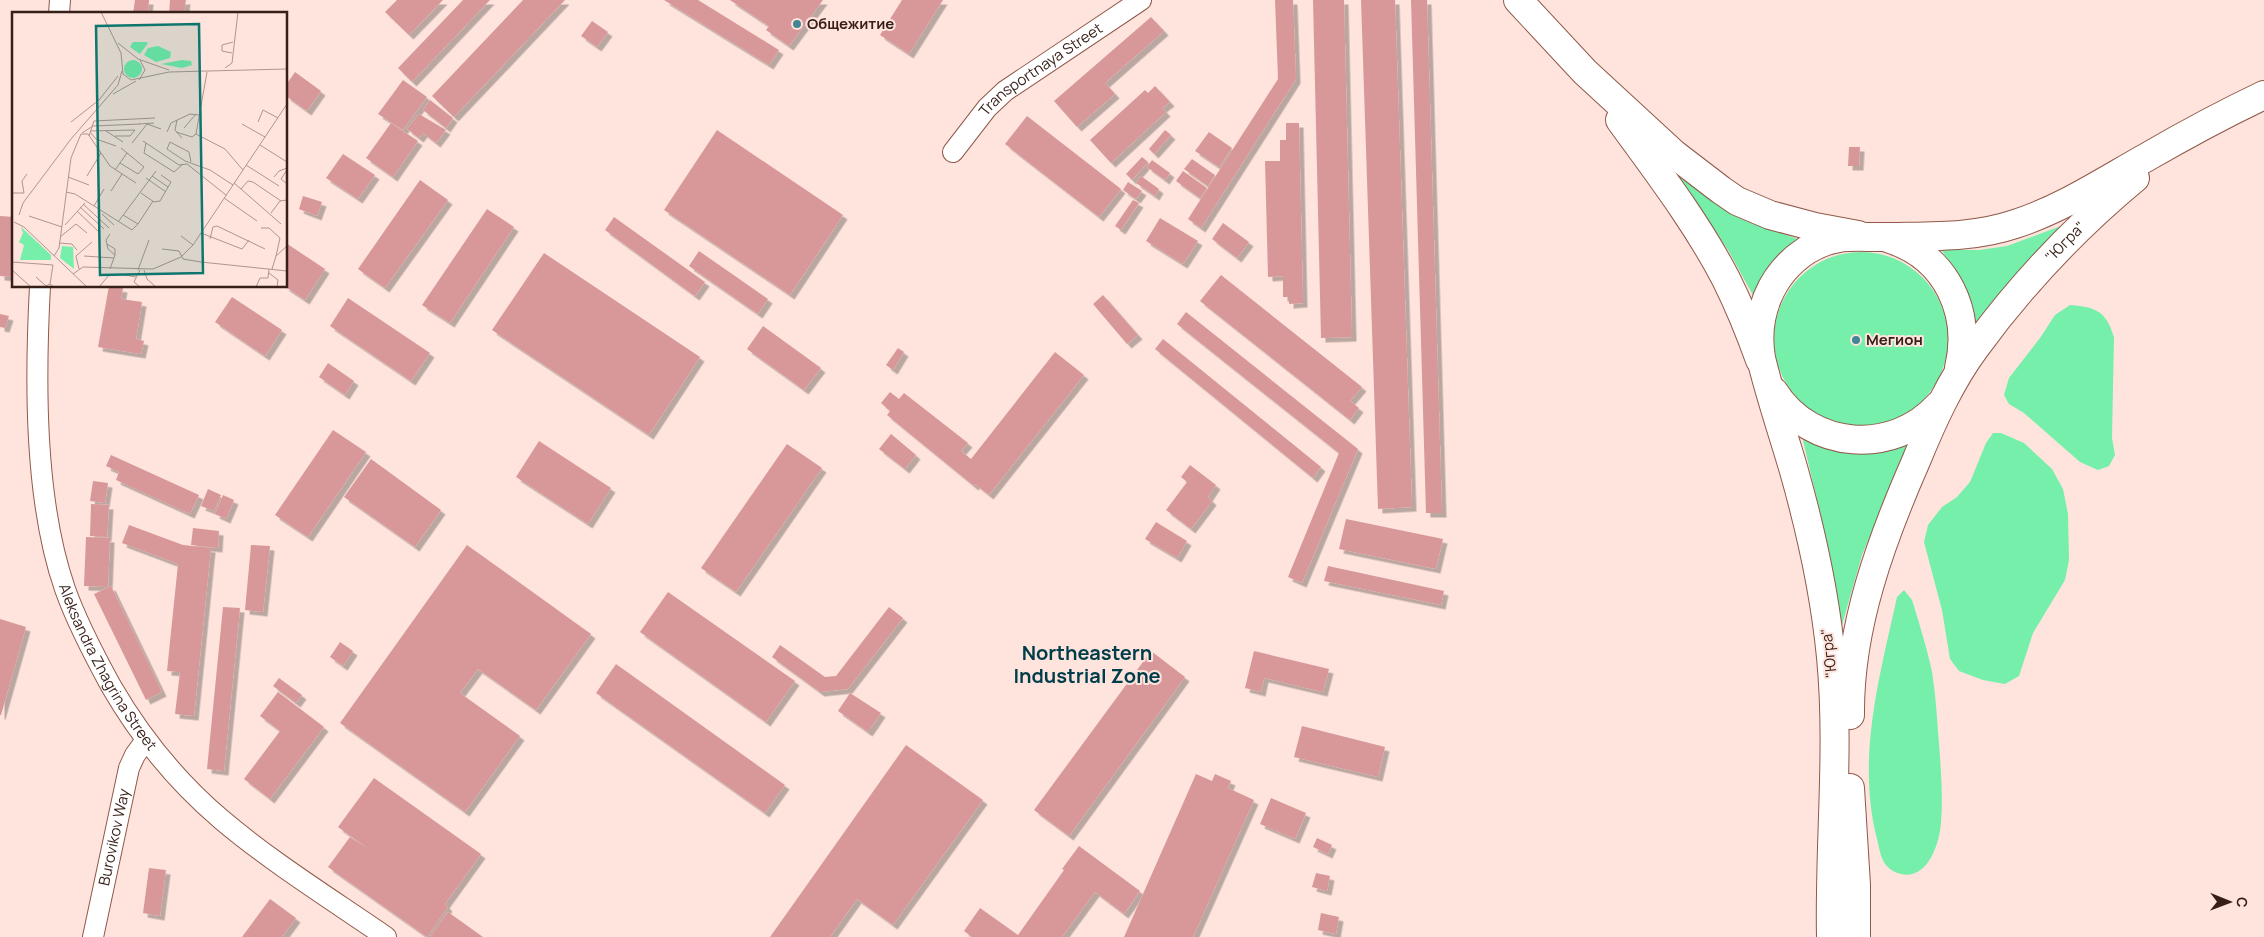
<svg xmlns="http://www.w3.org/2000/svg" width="2264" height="937" font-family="Manrope,sans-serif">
  <defs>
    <filter id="shadow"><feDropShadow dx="4.5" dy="4.5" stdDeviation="0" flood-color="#0004"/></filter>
  </defs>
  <rect width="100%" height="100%" fill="#fee4dc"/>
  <g fill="#75efaa">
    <polygon points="1678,176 1733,215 1753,224 1801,240 1754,297 1728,250"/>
    <path d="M2061 226 1974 332C1972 310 1969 291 1957 272 1953 264 1945 258 1942 250H1979L2007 246Z"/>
    <circle cx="1861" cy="339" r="87"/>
    <path d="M2070 305C2096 307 2106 311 2114 337L2112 438 2115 455 2109 466 2098 470 2080 462 2024 413 2009 404 2004 395 2009 378 2040 338 2055 315Z"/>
    <polygon points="1993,433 2001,433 2024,443 2052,469 2063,489 2068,514 2069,560 2065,580 2033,633 2019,676 2005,684 1983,680 1959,671 1950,659 1942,610 1924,542 1928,525 1942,507 1957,497 1970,482 1986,443"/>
    <polygon points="1802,436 1910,443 1862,555 1842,625 1828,547"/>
    <path d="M1904 590 1912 600C1919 623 1927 648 1932 672 1936 696 1937 720 1939 744 1941 770 1943 797 1941 823 1939 848 1924 887 1893 871 1881 864 1880 851 1877 839 1856 759 1880 675 1897 597Z"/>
  </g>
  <g fill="#d8989a" filter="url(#shadow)">
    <polygon points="135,0 149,0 148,14 133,14"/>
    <polygon points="170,0 186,0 184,14 169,14"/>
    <polygon points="397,0 443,0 409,35 385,12"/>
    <polygon points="463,0 490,0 412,82 398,68"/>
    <polygon points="523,0 565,0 454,117 432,96"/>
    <polygon points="664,0 698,0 779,50 769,65"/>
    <polygon points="730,0 823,0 789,46 766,30 769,26"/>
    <polygon points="902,0 943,0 909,54 880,35"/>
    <polygon points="1275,0 1293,0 1296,79 1201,228 1188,219 1278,79"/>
    <polygon points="1313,0 1344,0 1352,337 1321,338"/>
    <polygon points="1361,0 1395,0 1412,507 1378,509"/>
    <polygon points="1411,0 1427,0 1442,513 1426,513"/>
    <polygon points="1151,17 1164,31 1105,83 1115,94 1077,127 1054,101"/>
    <polygon points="592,21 608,32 597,47 581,36"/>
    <polygon points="295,72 321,91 307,111 286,96 286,85"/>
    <polygon points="403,80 427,97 403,130 378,114"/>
    <polygon points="1155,86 1170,102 1162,108 1166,112 1111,163 1090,140 1145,90 1148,93"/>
    <polygon points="430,100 453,118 446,128 423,110"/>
    <polygon points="419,114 446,130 436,143 423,133 419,138 407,129"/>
    <polygon points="1027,116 1121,189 1099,217 1005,144"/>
    <polygon points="391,123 418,141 393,177 366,158"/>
    <polygon points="1286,123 1299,123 1303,303 1289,304 1289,297 1283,297 1283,276 1268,277 1265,161 1280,161 1280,140 1286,140"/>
    <polygon points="717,130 843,215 790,295 664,210"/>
    <polygon points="1165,130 1171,135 1154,154 1149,149"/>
    <polygon points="1209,132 1232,148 1219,167 1195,151"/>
    <polygon points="1849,147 1860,147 1859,166 1848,166"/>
    <polygon points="343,154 375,175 358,199 326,178"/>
    <polygon points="1142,157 1148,162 1132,180 1126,174"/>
    <polygon points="1192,159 1215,175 1208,186 1184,169"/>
    <polygon points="1152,160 1170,173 1165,180 1147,167"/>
    <polygon points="1183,171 1207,188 1200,198 1176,181"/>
    <polygon points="1141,176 1159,189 1155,196 1136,183"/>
    <polygon points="420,180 448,200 385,288 358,269"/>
    <polygon points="1128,182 1142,191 1136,199 1123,190"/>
    <polygon points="303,196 322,202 317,216 299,209"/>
    <polygon points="1133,200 1139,203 1121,230 1115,226"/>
    <polygon points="487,209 514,227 450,323 422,305"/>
    <polygon points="0,216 14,217 12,277 0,276"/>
    <polygon points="614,217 705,282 695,296 605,230"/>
    <polygon points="1160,218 1198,241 1183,264 1146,241"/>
    <polygon points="1223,223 1249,242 1237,258 1212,239"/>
    <polygon points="286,243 325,269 305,300 284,286 286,286"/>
    <polygon points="699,251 768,299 758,314 689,266"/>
    <polygon points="544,253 700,357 649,435 492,330"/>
    <polygon points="1221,275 1362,387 1350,401 1359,408 1350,420 1200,301"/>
    <polygon points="109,286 123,288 121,299 142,302 136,339 144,341 141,354 98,347"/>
    <polygon points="1103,295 1138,335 1127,344 1093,304"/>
    <polygon points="232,297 282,330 265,356 215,322"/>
    <polygon points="348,298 430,353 411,381 330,326"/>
    <polygon points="1186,312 1358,449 1302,583 1288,577 1339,453 1177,324"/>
    <polygon points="0,314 9,316 5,328 0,327"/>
    <polygon points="763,326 821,368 804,390 747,349"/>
    <polygon points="1163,339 1321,467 1313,478 1155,349"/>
    <polygon points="898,348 904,352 893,370 886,365"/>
    <polygon points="1055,352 1084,375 989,495 975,484 974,486 887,415 890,411 881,403 890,392 899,399 904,393 968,443 961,451 971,459"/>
    <polygon points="328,363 354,381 345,395 319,377"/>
    <polygon points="333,430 366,452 308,537 275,515"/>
    <polygon points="891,434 916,455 905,469 879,449"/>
    <polygon points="539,441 611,488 588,524 516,477"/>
    <polygon points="787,444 822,468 736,592 701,568"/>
    <polygon points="111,455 199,495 190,514 116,480 119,472 106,466"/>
    <polygon points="371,459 441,510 415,547 344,497"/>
    <polygon points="1190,465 1216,485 1208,497 1212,501 1191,529 1166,510 1187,482 1181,477"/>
    <polygon points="93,481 108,483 105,503 90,501"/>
    <polygon points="208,489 221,495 214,511 201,506"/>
    <polygon points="223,495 234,500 226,519 215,514"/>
    <polygon points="91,504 109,505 107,537 90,536"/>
    <polygon points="1346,519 1443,539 1436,569 1339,549"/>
    <polygon points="1156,522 1187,541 1177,558 1145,539"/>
    <polygon points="129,525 183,545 211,548 194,716 175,714 180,672 167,671 178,564 122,543"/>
    <polygon points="193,528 219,531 218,548 191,545"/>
    <polygon points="86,537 110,538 108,587 84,586"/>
    <polygon points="251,545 270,546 263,612 245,610"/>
    <polygon points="467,545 591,634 536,710 478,669 460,693 520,736 465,812 340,723"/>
    <polygon points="1328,566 1444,591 1441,605 1324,581"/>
    <polygon points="111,586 162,692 146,700 94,594"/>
    <polygon points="668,592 795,681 766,722 640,632"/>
    <polygon points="223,607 240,608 224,771 207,769"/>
    <polygon points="889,607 903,618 848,689 820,692 772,657 780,645 825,677 836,676"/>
    <polygon points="0,619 26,627 1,715 0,715"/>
    <polygon points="340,642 353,651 343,666 330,657"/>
    <polygon points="1151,651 1185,677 1069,836 1034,810"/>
    <polygon points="1254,651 1329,669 1323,692 1264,678 1261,692 1245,688"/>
    <polygon points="616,664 785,785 765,813 596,693"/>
    <polygon points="279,678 302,695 296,703 273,686"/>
    <polygon points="278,692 324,727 270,799 244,779 280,731 260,716"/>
    <polygon points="850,693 881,713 868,732 838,711"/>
    <polygon points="1302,726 1385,747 1378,777 1294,757"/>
    <polygon points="906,745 983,800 893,925 857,899 830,937 770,937"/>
    <polygon points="1196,774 1212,781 1215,774 1231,781 1228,788 1254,800 1193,937 1124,937"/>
    <polygon points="374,778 481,854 445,904 448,907 427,937 328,867 350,837 370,850 338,827"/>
    <polygon points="1271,798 1306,813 1295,839 1260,824"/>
    <polygon points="1317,838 1332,845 1328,854 1313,847"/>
    <polygon points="1079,846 1140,891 1124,914 1095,892 1062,937 972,937 964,931 980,908 1018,935 1064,870 1062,869"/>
    <polygon points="149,868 166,870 160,916 143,913"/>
    <polygon points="1316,873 1330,876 1327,891 1312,887"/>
    <polygon points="270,899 296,918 282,937 242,937"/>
    <polygon points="448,912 483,937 430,937"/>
    <polygon points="1321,913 1339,917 1336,934 1318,930"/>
  </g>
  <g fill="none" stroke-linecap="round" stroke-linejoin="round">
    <g stroke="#905949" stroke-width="22">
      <g id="minor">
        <polyline points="59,14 60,0"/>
        <path id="s1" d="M953 152 987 108 1005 91 1141 0"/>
        <path id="s2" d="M40 286C35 380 34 500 65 589 77 623 94 655 111 686 140 736 177 782 222 820 273 863 331 899 386 937"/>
        <path id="s3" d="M93 937 129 768 135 755 146 740"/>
      </g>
    </g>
    <g stroke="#905949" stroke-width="30">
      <g id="secondary">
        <polyline points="1518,0 1585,72 1674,154 1721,190 1737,201 1770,215 1815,227 1858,235"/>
        <path d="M1620 120C1657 171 1697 223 1726 279 1739 305 1750 332 1760 360"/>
      </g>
    </g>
    <g stroke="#905949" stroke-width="30">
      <g id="trunk">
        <path d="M1890 239C1947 257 1972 313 1959 368"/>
        <path d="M1774 392C1811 450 1893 456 1939 405"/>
        <path id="s4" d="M1850 715C1849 627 1881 541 1916 461 1932 422 1950 382 1975 348 2021 285 2076 227 2135 178"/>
        <polyline points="1850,788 1856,885 1856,937"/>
        <path d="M1831 937C1829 844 1840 750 1831 657 1825 595 1811 531 1794 471 1783 433 1770 396 1761 358 1754 316 1770 274 1807 250 1837 232 1856 238 1888 237 1931 236 1974 238 2015 224 2062 209 2104 181 2147 157 2185 135 2224 114 2264 95"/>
      </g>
    </g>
    <use href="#minor" stroke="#fff" stroke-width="20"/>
    <use href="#secondary" stroke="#fff" stroke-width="28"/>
    <use href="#trunk" stroke="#fff" stroke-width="28"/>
  </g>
  <g fill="#428596" stroke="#fee4dc" stroke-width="2">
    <circle cx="797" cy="24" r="5"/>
    <circle cx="1856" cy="340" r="5"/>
  </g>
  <g text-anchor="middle" stroke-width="4" stroke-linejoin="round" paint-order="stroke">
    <g font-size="15" font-weight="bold" fill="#361f18" stroke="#fee4dc" text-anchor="start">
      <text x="807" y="29">Общежитие</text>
      <text x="1866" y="345">Мегион</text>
    </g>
    <g font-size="15" fill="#361f18" stroke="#fee4dc">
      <text dy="5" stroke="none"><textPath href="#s1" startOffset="122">Transportnaya Street</textPath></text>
      <text dy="5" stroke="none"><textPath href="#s4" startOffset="532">"Югра"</textPath></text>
      <text transform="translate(1829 653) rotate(-96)" y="5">"Югра"</text>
      <text dy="5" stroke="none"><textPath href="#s2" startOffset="395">Aleksandra Zhagrina Street</textPath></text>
      <text dy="5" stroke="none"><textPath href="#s3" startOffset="102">Burovikov Way</textPath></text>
    </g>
    <g font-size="20" font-weight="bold" fill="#003d4a" stroke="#fee4dc">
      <text x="1087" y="660">Northeastern<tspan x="1087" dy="23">Industrial Zone</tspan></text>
    </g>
  </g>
  <g transform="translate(12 12)">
    <rect width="275" height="275" fill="#fee4dc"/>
    <path d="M121 30H134L136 31 128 42 118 35ZM146 34 159 40 158 46 144 50 132 43 136 36ZM170 48 179 49 180 53 170 56 149 52ZM112 57a9 9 0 1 1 18 0a9 9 0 1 1-18 0ZM9 215 39 243V248H8L12 233 7 230 11 221ZM50 234 61 235 62 257 48 246Z" fill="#75efaa"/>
    <path fill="none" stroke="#ae958e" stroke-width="1" d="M89 0 109 41 111 62 119 68 157 60 275 57M106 31 126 47 157 58M220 41 210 39V33L221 30M213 56 220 51 226 0M195 60 184 122 213 137 231 158M127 68 133 58 128 48M101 82 124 69M165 108 163 118 170 126M59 110 87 88 106 64M246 110 251 98 266 106M127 112 142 111M230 112 253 125M172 116 184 102M78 119 123 118M94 119 111 130M78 120 84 127 104 134M155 120 159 111 178 102 187 103M164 120 180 125 184 122M70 121 81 114 128 112M77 124 82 109 143 106M103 124H118L123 118M131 129 167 153 175 152 214 183M120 131 135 112 149 117M134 131 132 141 162 160 171 152M248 133 275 150M179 150 177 140 158 130 155 137 173 149 198 158 221 173M108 151 126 162 132 155 109 136M234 153 267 174M103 158 115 141M275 158 269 167 275 172M75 164 89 141M140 164 156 175M56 165 77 173M262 165 267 159 275 156M134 166 154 180M222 171 229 177 236 169 241 170 269 189M229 177 269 212M99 179 110 162M54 180 63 182 120 218 126 212M0 181H12L10 169 15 162M129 181 142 190 148 189 159 170 149 163M212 186 245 209M71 192 97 216M82 194 92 177M68 195 92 217M65 199 88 221M259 201 268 189 275 188M90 202 102 213M7 203 11 191 59 127 106 73 110 59M111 203 126 212 141 189M17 204 50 215M2 210 12 215 75 275M106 210 144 159M53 213 73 191M249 216H257L268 226 264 244M189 221 230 237 237 228M98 222 94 228 96 237 103 243 98 257M169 224 181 233M48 225 64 212 75 221M198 227 201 215 205 214 253 237M47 231 60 232 65 238M95 232 103 237V243M150 237 167 239 171 247 189 250 275 259M42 244 47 236 59 146 69 122H76L98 154 124 171M72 244 102 246M0 250 41 253 38 272 42 275M67 257 64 244 80 230M260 257 264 244 275 234M0 258 19 275M126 258 137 228M132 258 135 267 144 275M257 261 266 268 265 275M61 262 71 255 141 257 169 245 181 233 275 92M107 262 124 265M24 265 34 274 38 272M87 275 97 263M128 275 122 270 128 258M244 275 248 266H256L257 257"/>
    <path fill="#0f766e" fill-opacity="0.15" stroke="#0f766e" stroke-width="2.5" d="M187 12 191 261 88 263 84 14Z"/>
    <rect width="275" height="275" fill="none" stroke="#361f18" stroke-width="2.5"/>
  </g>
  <g transform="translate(2229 902) rotate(91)" stroke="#fee4dc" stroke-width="4" paint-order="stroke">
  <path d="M0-4L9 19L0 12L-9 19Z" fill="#361f18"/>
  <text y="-8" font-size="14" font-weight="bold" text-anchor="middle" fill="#361f18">С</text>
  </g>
</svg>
